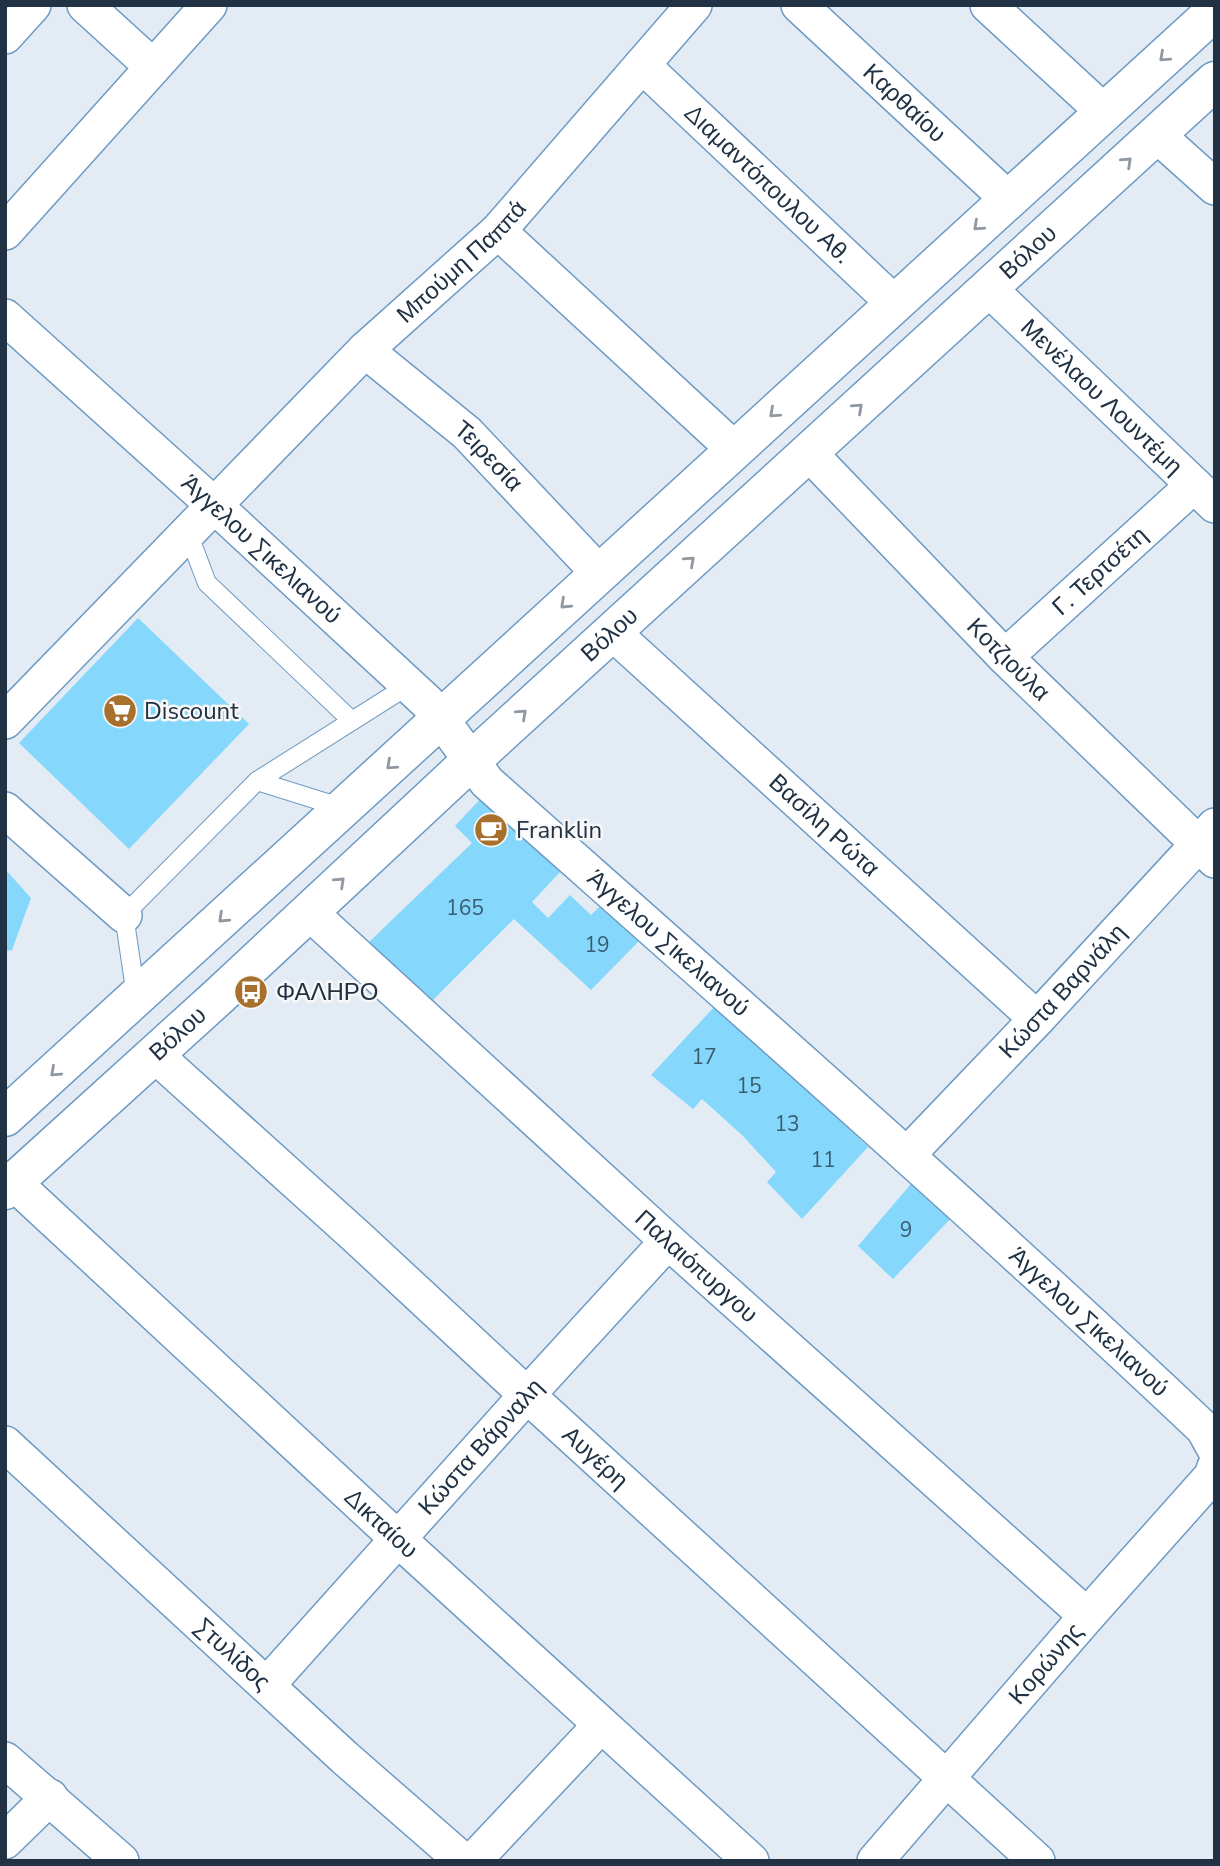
<svg xmlns="http://www.w3.org/2000/svg" width="1220" height="1866" font-family="'Nunito Sans',sans-serif">
  <rect width="100%" height="100%" fill="#e3ecf5"/>
  <g fill="#85d8fc">
    <polygon points="138,618 249,724 129,849 19,743"/>
    <polygon points="485,794 562,870 532,902 548,918 570,895 591,915 602,904 642,938 591,990 514,919 430,1003 368,943 472,843 455,826"/>
    <polygon points="5,869 31,898 12,950 5,951"/>
    <polygon points="717,1004 794,1073 832,1113 868,1147 802,1219 767,1182 776,1172 742,1135 702,1099 693,1109 651,1075"/>
    <polygon points="916,1178 955,1214 893,1279 858,1246"/>
  </g>
  <g fill="none" stroke-linecap="round" stroke-linejoin="round">
    <g stroke="#6e9ac3" stroke-width="20">
      <g id="lane">
        <polyline points="188,533 207,583 352,721"/>
        <polyline points="257,781 409,685"/>
        <polyline points="136,996 124,915 257,781 343,808"/>
      </g>
    </g>
    <g stroke="#6e9ac3" stroke-width="38">
      <g id="street">
        <polyline points="85,5 153,67"/>
        <path id="s1" d="M799 5 1008 199"/>
        <polyline points="988,5 1104,112"/>
        <polyline points="5,36 33,5"/>
        <path id="s2" d="M642 65 894 303"/>
        <polyline points="1157,135 1215,187"/>
        <polyline points="498,231 734,449"/>
        <polyline points="5,232 209,5"/>
        <path id="s3" d="M989 289 1215 505"/>
        <path id="s4" d="M5 317 215 506 427 702 441 719 487 782C728 996 970 1208 1204 1429L1215 1449"/>
        <path id="s5" d="M365 350 467 433 599 573"/>
        <path id="s6" d="M809 453 1005 657 1215 860"/>
        <path id="s7" d="M612 632 1037 1019"/>
        <path id="s8" d="M1005 657 1194 485"/>
        <path id="s9" d="M5 721 365 350 498 231 694 5"/>
        <polyline points="5,810 124,915"/>
        <path id="s10" d="M309 912 668 1241 1087 1616"/>
        <path id="s11" d="M154 1054 357 1237 527 1395 1037 1861"/>
        <path id="s12" d="M907 1155 1037 1019 1215 826"/>
        <path id="s13" d="M13 1182 398 1539 751 1861"/>
        <path id="s14" d="M5 1444 345 1758 463 1861"/>
        <path id="s15" d="M267 1685 527 1395 668 1241"/>
        <polyline points="5,1760 121,1861"/>
        <polyline points="5,1841 50,1797"/>
        <polyline points="473,1861 601,1725"/>
        <path id="s16" d="M875 1861 1087 1616 1212 1476 1215 1467"/>
      </g>
    </g>
    <g stroke="#6e9ac3" stroke-width="41">
      <g id="primary">
        <polyline points="5,1117 1215,11"/>
        <path id="s17" d="M5 1190 219 996 472 760 1215 81"/>
      </g>
    </g>
    <use href="#lane" stroke="#fff" stroke-width="18"/>
    <use href="#street" stroke="#fff" stroke-width="35"/>
    <use href="#primary" stroke="#fff" stroke-width="38"/>
  </g>
  <defs><path id="oneway-chevron" d="M-2-3.5L2.5 0L-2 3.5" fill="none" stroke-width="1.6" stroke-linecap="round" stroke-linejoin="round" transform="scale(1.75)"/></defs>
  <g stroke="#9098a1">
    <use href="#oneway-chevron" transform="translate(1164 57) rotate(138)"/>
    <use href="#oneway-chevron" transform="translate(1127 162) rotate(-43)"/>
    <use href="#oneway-chevron" transform="translate(978 226) rotate(138)"/>
    <use href="#oneway-chevron" transform="translate(858 408) rotate(-42)"/>
    <use href="#oneway-chevron" transform="translate(774 413) rotate(138)"/>
    <use href="#oneway-chevron" transform="translate(690 561) rotate(-42)"/>
    <use href="#oneway-chevron" transform="translate(565 604) rotate(137)"/>
    <use href="#oneway-chevron" transform="translate(522 714) rotate(-42)"/>
    <use href="#oneway-chevron" transform="translate(391 765) rotate(138)"/>
    <use href="#oneway-chevron" transform="translate(340 882) rotate(-43)"/>
    <use href="#oneway-chevron" transform="translate(223 918) rotate(137)"/>
    <use href="#oneway-chevron" transform="translate(55 1072) rotate(138)"/>
  </g>
  <defs>
    <g id="supermarket-disc" transform="scale(1.75)"><circle r="9.5" fill="#a8702d" stroke="#f8f8f8"/><path d="M-6-5.5h2.5l.6 2H6L4.5 2H-2.5L-4.4-4H-6ZM-1.5 3.2a1.3 1.3 0 1 0 .1 0ZM3 3.2a1.3 1.3 0 1 0 .1 0Z" fill="#fff"/></g>
    <g id="cafe-disc" transform="scale(1.75)"><circle r="9.5" fill="#a8702d" stroke="#f8f8f8"/><path d="M-5.5-4.5H6V0H3Q3 3.5 0 3.5H-2.5Q-5.5 3.5-5.5 0ZM3-3.2v2h1.7v-2ZM-6 4.5H4V6H-6Z" fill="#fff"/></g>
    <g id="bus-disc" transform="scale(1.75)"><circle r="9.5" fill="#a8702d" stroke="#f8f8f8"/><path d="M-5-6H5V4H4V6H2V4H-2V6H-4V4H-5ZM-3.5-4V0h7V-4ZM-3.5 1.2v1.5H-2V1.2ZM2 1.2v1.5H3.5V1.2Z" fill="#fff"/></g>
  </defs>
  <g fill-rule="evenodd">
    <use href="#supermarket-disc" x="120" y="711"/>
    <use href="#cafe-disc" x="491" y="830"/>
    <use href="#bus-disc" x="251" y="992"/>
  </g>
  <g text-anchor="middle" stroke-width="5" stroke-linejoin="round" paint-order="stroke">
    <g font-size="21" fill="#395c71">
      <text x="465" y="915">165</text>
      <text x="597" y="952">19</text>
      <text x="704" y="1064">17</text>
      <text x="749" y="1093">15</text>
      <text x="787" y="1131">13</text>
      <text x="823" y="1167">11</text>
      <text x="906" y="1237">9</text>
    </g>
    <g font-size="24" fill="#203243" stroke="#f8f8f8">
      <text dy="8" stroke="none"><textPath href="#s1" startOffset="144">Καρθαίου</textPath></text>
      <text dy="8" stroke="none"><textPath href="#s2" startOffset="173">Διαμαντόπουλου Αθ.</textPath></text>
      <text dy="8" stroke="none"><textPath href="#s17" startOffset="1388">Βόλου</textPath></text>
      <text dy="8" stroke="none"><textPath href="#s9" startOffset="648">Μπούμη Παππά</textPath></text>
      <text dy="8" stroke="none"><textPath href="#s3" startOffset="156">Μενέλαου Λουντέμη</textPath></text>
      <text dy="8" stroke="none"><textPath href="#s5" startOffset="163">Τειρεσία</textPath></text>
      <text dy="8" stroke="none"><textPath href="#s4" startOffset="346">Άγγελου Σικελιανού</textPath></text>
      <text dy="8" stroke="none"><textPath href="#s8" startOffset="128">Γ. Τερτσέτη</textPath></text>
      <text dy="8" stroke="none"><textPath href="#s17" startOffset="821">Βόλου</textPath></text>
      <text dy="8" stroke="none"><textPath href="#s6" startOffset="287">Κοτζιούλα</textPath></text>
      <text dy="8" stroke="none"><textPath href="#s7" startOffset="287">Βασίλη Ρώτα</textPath></text>
      <text dy="8" stroke="none"><textPath href="#s4" startOffset="914">Άγγελου Σικελιανού</textPath></text>
      <text dy="8" stroke="none"><textPath href="#s12" startOffset="226">Κώστα Βαρνάλη</textPath></text>
      <text dy="8" stroke="none"><textPath href="#s17" startOffset="233">Βόλου</textPath></text>
      <text dy="8" stroke="none"><textPath href="#s10" startOffset="525">Παλαιόπυργου</textPath></text>
      <text dy="8" stroke="none"><textPath href="#s4" startOffset="1480">Άγγελου Σικελιανού</textPath></text>
      <text dy="8" stroke="none"><textPath href="#s15" startOffset="320">Κώστα Βάρναλη</textPath></text>
      <text dy="8" stroke="none"><textPath href="#s11" startOffset="598">Αυγέρη</textPath></text>
      <text dy="8" stroke="none"><textPath href="#s13" startOffset="502">Δικταίου</textPath></text>
      <text dy="8" stroke="none"><textPath href="#s14" startOffset="310">Στυλίδος</textPath></text>
      <text dy="8" stroke="none"><textPath href="#s16" startOffset="261">Κορώνης</textPath></text>
    </g>
    <g font-size="24" fill="#203243" stroke="#f8f8f8" text-anchor="start">
      <text x="144" y="719">Discount</text>
      <text x="516" y="838">Franklin</text>
      <text x="276" y="1000">ΦΑΛΗΡΟ</text>
    </g>
  </g>
  <rect width="1220" height="1866" fill="none" stroke="#203243" stroke-width="14"/>
</svg>
